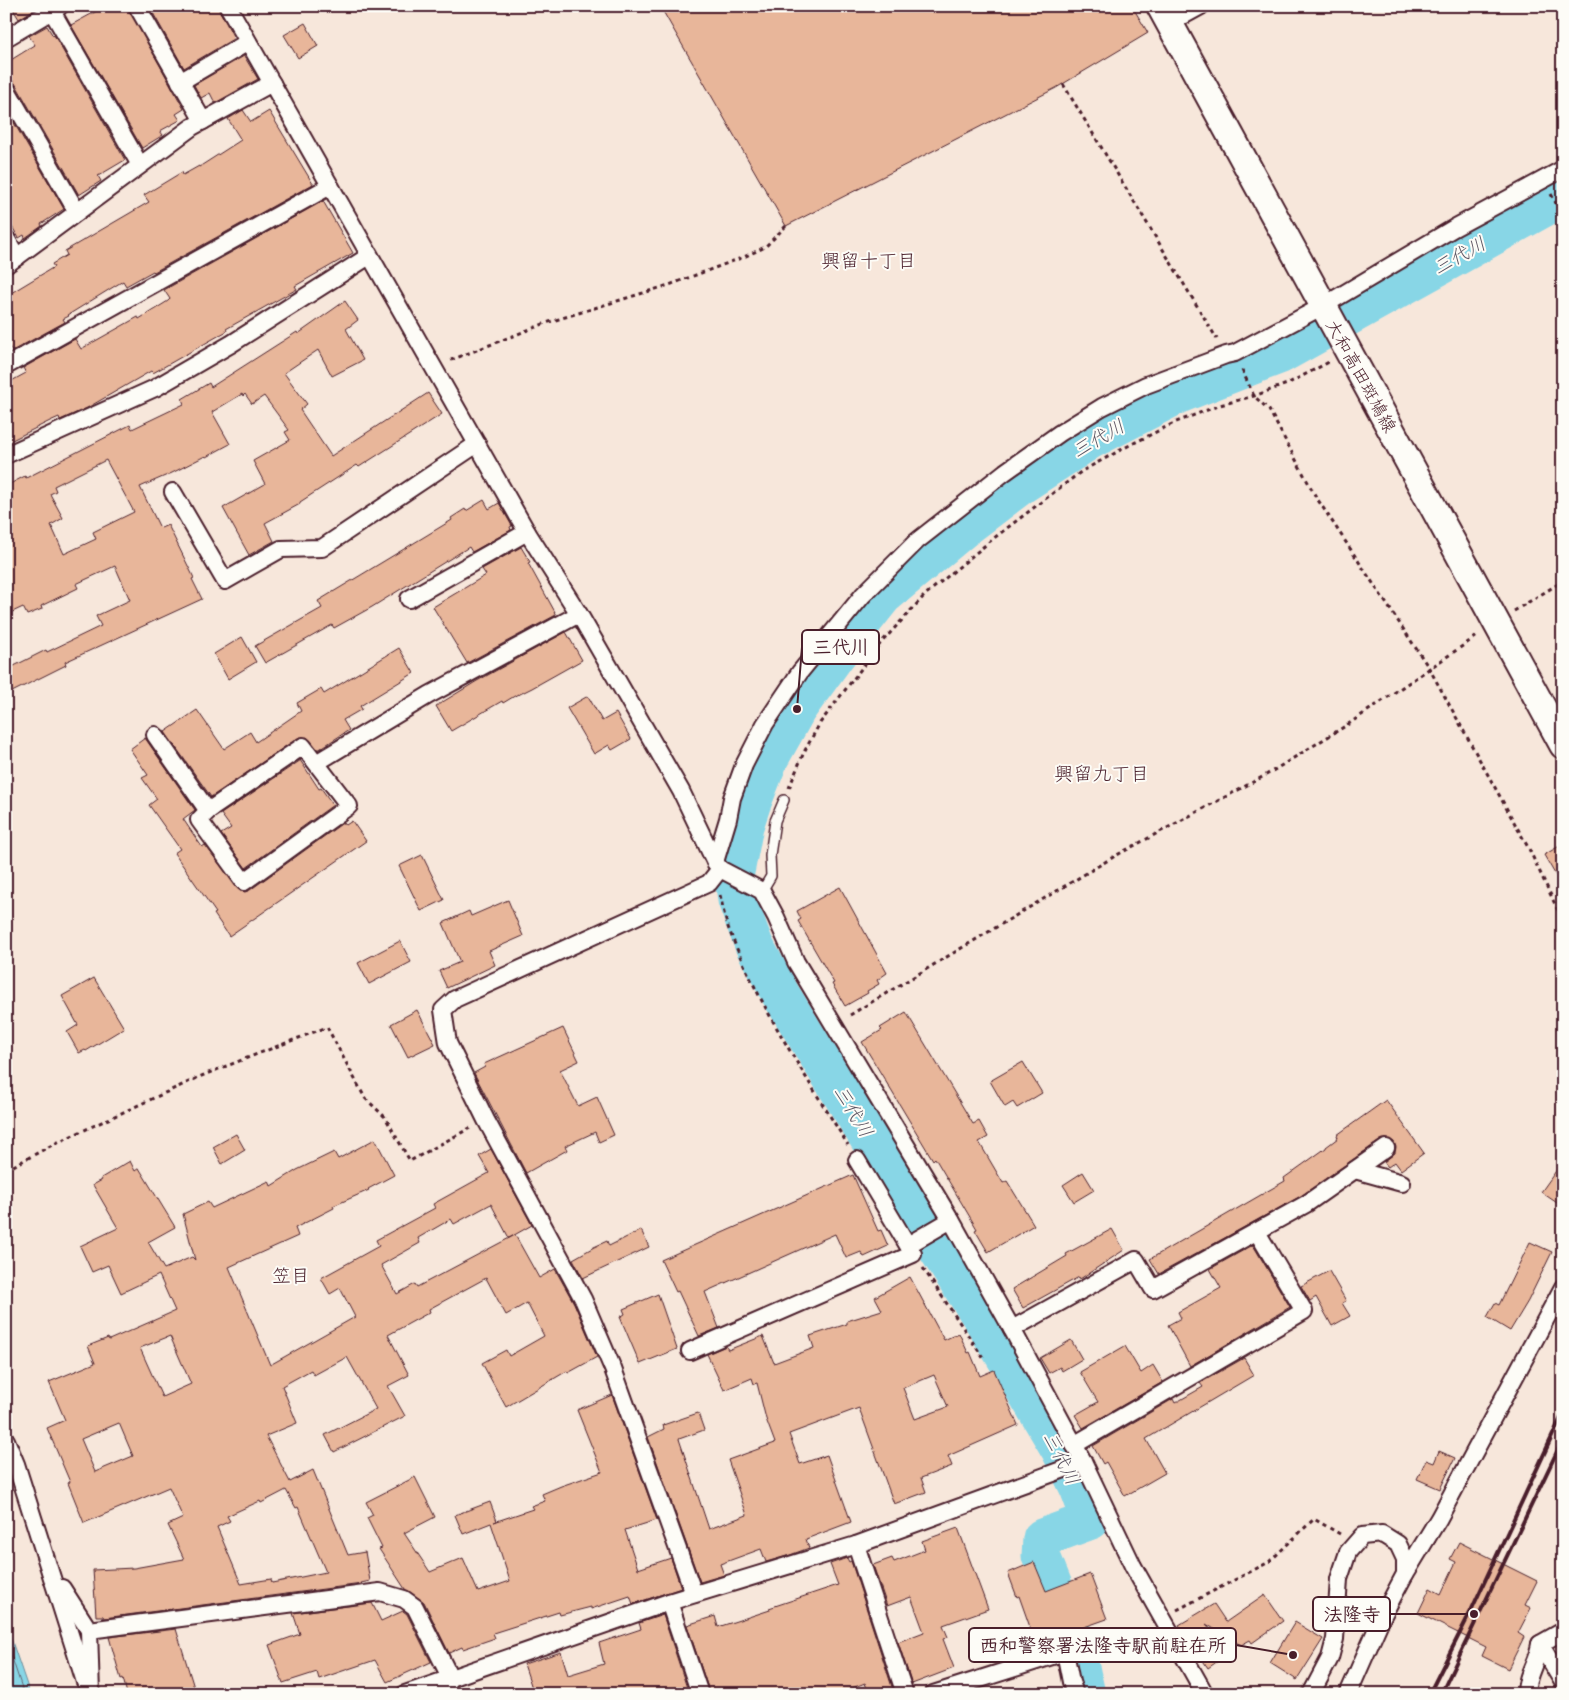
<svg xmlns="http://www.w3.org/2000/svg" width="1569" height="1700" font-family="Delius,'Klee One',sans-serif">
  <rect width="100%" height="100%" fill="#f7e7db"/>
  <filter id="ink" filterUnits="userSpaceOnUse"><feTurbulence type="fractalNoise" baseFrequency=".02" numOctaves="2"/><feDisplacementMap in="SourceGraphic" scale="10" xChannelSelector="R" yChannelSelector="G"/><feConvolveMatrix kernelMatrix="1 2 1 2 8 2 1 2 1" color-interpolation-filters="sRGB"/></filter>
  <g filter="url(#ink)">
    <polygon fill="#88d6e6" stroke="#6f8d9b" points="6,1624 30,1694 6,1694"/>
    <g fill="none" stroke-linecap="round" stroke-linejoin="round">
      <polyline stroke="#636876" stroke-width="1" points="6,1640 24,1694"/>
      <polyline stroke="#88d6e6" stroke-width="39" points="1086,1694 1072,1633 1041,1556 1042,1538 1091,1520 1079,1488 1060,1449 984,1321 922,1225 781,995 754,945 737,900 734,877 744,826 751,805 769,759 797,709 836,655 883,596 963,529 1021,485 1090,440 1179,394 1281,354 1563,197"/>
    </g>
    <g fill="#e8b69a" stroke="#4a1f2b" fill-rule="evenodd">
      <polygon points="11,6 35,6 36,8 19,19"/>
      <polygon points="106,6 127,6 184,109 176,114 180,120 160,131 163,135 142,148 71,25"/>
      <polygon points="149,6 217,6 233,36 232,36 233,39 184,68"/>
      <polygon points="660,6 1132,6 1148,33 1056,88 786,226"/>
      <polygon points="305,23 318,46 298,58 284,35"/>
      <polygon points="47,26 53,36 54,35 125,160 98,176 101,181 79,195 15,83 6,78 6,63 35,45 29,36"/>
      <polygon points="244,56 258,79 215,103 210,93 201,98 194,85"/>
      <polygon points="6,109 64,209 41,224 42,226 25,238 24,235 19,238 6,217"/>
      <polygon points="243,110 251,122 269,111 313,184 154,272 153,271 126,286 123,281 68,315 69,316 63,319 65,322 12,351 6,341 6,296 54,267 52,264 67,255 65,251 149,202 144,195 182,172 183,175 199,166 199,167 241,140 228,119"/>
      <polygon points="323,201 353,253 295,286 297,289 226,329 227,331 153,373 151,371 87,408 60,420 59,417 50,421 6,443 6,384 26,373 23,368 75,339 81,349 138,317 139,319 168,301 170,299 164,290"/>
      <path d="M345 301 358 320 346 329 363 360 332 376 318 350 284 373 307 404 300 410 331 456 428 393 442 414 359 467 357 465 300 502V504L265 523 274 541 249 555 223 508 265 484 253 461 290 440 285 432 289 430 264 396 252 404 245 394 243 396 242 394 212 412 230 444 206 457 205 456 172 473 140 487 159 526 161 528 168 525 194 578 192 579 202 599 65 662 66 665 6 695V670L46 650 47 652 101 626 96 616 130 600 115 566 76 584 78 588 41 606 42 609 27 615 23 607 6 615V486L25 476 26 478 130 425 132 429 184 404 182 399 209 383 211 387 297 332 298 334ZM106 460 134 512 93 532 96 539 64 554 51 525 63 518 50 494 56 491 54 486Z"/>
      <polygon points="484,500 489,509 499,503 512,526 510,527 511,530 472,552 469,547 372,607 334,628 332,625 265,663 255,646 322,608 318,601 452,520 451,518 465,509 466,511"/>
      <polygon points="521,547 530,562 528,563 555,612 554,612 556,615 467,663 433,607 486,575 482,569"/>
      <polygon points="566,632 582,660 532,688 518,695 518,694 503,703 502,701 451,731 436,706 477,681"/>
      <polygon points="242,637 256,662 228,679 214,654"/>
      <polygon points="399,648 414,673 360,706 362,709 343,720 349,730 318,750 307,737 298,738 211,797 165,732 197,710 224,749 250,732 256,742 301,711 297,703 321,689 324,694"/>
      <polygon points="588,696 602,721 616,713 631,739 612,750 609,745 594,754 567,708"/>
      <polygon points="145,738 195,810 183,819 202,847 205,845 240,891 245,892 250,890 344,822 346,825 352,821 366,841 229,936 214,914 216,913 174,853 180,849 149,805 157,799 142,778 148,775 130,749"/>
      <polygon points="300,760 319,789 321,788 333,805 246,868 221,834 231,828 221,814 301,760"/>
      <polygon points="1563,844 1563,888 1544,855"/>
      <polygon points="422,855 444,900 421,911 399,866"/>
      <polygon points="840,887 887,973 877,980 879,984 867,991 868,993 845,1006 832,984 834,983 798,921 801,919 797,911"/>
      <polygon points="508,900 523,936 489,951 495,965 447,988 439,971 460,962 443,923 469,911 471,916"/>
      <polygon points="400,941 411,962 369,984 358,963"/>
      <polygon points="94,978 124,1028 86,1051 85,1050 79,1053 67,1032 78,1025 62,996"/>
      <polygon points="417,1010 435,1044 408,1057 391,1024"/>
      <polygon points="906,1012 973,1124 979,1121 988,1137 979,1142 1003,1183 1007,1181 1034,1225 988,1252 975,1230 977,1229 935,1158 933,1160 862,1042 882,1030 880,1028"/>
      <polygon points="563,1028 579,1061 560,1070 578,1106 597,1097 614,1135 599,1142 595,1132 565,1146 567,1150 526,1173 474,1073 485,1067 484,1064"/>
      <polygon points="1023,1062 1042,1093 1017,1108 1013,1102 1005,1107 990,1081"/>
      <polygon points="1386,1100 1424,1153 1401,1170 1395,1162 1388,1167 1384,1162 1395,1153 1396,1147 1394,1142 1390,1139 1381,1140 1301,1196 1159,1274 1150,1259 1285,1181 1284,1178 1326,1148 1326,1147 1338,1138 1337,1135"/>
      <polygon points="236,1134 245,1150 222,1164 213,1147"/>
      <path d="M375 1139 394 1175 368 1189 369 1190 333 1206 334 1208 295 1228 298 1236 229 1267 270 1365 355 1317 340 1288 330 1294 321 1278 379 1246 376 1240 435 1208 433 1204 489 1173 479 1156 491 1149 532 1225 509 1238 491 1204 454 1224 451 1219 418 1238 420 1243 381 1265 397 1294 415 1284 417 1287 515 1235 539 1278 555 1269 574 1303 597 1357 568 1373 567 1371 506 1407 482 1363 506 1350 509 1356 544 1336 527 1303 506 1315 486 1278 429 1309 430 1312 388 1335 409 1375 388 1386 405 1416 334 1452 325 1435 376 1409 347 1357 314 1375 311 1370 282 1386 297 1423 266 1436 290 1482 313 1470 348 1555 365 1552 370 1581 361 1583 362 1584 104 1618 103 1616H96L93 1570 134 1568 184 1559 168 1525 183 1518 169 1487 84 1523 68 1483 70 1482 47 1428 65 1420 49 1382 95 1363 88 1346 108 1338 109 1340 175 1311 159 1275 121 1293 108 1265 92 1272 80 1246 118 1228 93 1185 102 1180 101 1178 130 1161 135 1171 139 1168 175 1227 148 1242 164 1269 192 1257 195 1260 183 1214 208 1202 212 1208 269 1181 271 1186 297 1170 334 1152 338 1159ZM170 1336 191 1384 162 1397 140 1348ZM119 1423 133 1456 95 1472 81 1439ZM286 1490 296 1508 298 1507 326 1572 272 1583 271 1579 241 1584 217 1527 230 1521 227 1516 260 1501 261 1503Z"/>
      <polygon points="1563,1161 1563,1207 1541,1192"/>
      <polygon points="1083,1172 1094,1190 1074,1202 1063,1185"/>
      <polygon points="853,1175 878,1231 881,1230 888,1246 864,1257 861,1252 846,1258 835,1234 705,1292 719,1328 699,1336 678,1291 676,1292 661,1260"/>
      <polygon points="1112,1229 1124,1250 1080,1279 1079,1277 1023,1308 1012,1289 1067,1256 1066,1254"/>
      <polygon points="641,1230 649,1247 583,1278 573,1259 594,1247 607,1241 609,1246"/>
      <polygon points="1530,1242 1552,1252 1528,1301 1510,1331 1487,1317 1495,1303 1499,1305"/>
      <polygon points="1253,1245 1290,1307 1190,1366 1168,1325 1181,1318 1178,1312 1221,1288 1210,1269"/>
      <polygon points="1329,1271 1346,1301 1342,1303 1350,1316 1332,1326 1316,1297 1310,1301 1301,1286"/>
      <path d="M910 1277 944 1340 959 1333 968 1353 970 1352 980 1376 994 1370 1018 1425 948 1456 952 1466 921 1478 926 1492 894 1504 859 1408 789 1434 800 1464 827 1455 851 1522 806 1539 809 1548 790 1555 766 1562 761 1549 720 1564 724 1575 700 1582 648 1437 664 1429 663 1425 698 1413 704 1430 679 1439 709 1529 747 1515 728 1460 775 1443 766 1419 757 1383 754 1384 752 1378 724 1390 707 1354 726 1346 728 1350 763 1336 774 1363 814 1348 810 1336 847 1324V1321L882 1310 875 1297ZM934 1375 948 1407 915 1419 903 1388Z"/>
      <polygon points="658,1294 677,1349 640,1364 620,1317 625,1314 623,1309"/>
      <polygon points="1071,1340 1082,1359 1062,1371 1060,1367 1049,1373 1040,1358"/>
      <polygon points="1125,1346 1141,1373 1153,1365 1163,1382 1083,1428 1075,1415 1098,1402 1080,1372"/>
      <polygon points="1244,1358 1254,1375 1146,1439 1165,1473 1125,1496 1106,1462 1103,1464 1093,1446 1173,1399 1175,1403 1203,1387 1200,1383"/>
      <polygon points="612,1395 657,1520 625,1530 638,1569 671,1558 681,1588 633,1604 630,1596 591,1609 591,1607 560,1615 559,1612 493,1633 495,1638 463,1649 462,1647 449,1653 424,1602 405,1589 379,1549 382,1548 367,1518 373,1515 366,1502 415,1477 435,1517 404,1533 430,1572 463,1558 478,1592 510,1581 491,1523 463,1534 455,1515 490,1502 497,1521 494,1522 533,1509 531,1506 545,1501 542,1494 561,1486 602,1472 577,1410"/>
      <polygon points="1439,1451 1455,1458 1440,1489 1417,1479 1426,1460 1434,1463"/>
      <polygon points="958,1528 988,1609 943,1625 948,1637 943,1639 954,1668 912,1684 898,1642 924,1632 911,1597 887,1606 873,1565 892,1558 894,1562 925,1550 922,1541"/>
      <polygon points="1459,1542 1537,1581 1525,1605 1531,1608 1518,1633 1524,1637 1508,1669 1482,1656 1486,1647 1418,1613 1430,1588 1441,1594 1456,1562 1450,1559"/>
      <polygon points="847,1558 849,1562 851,1561 893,1690 883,1694 869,1694 865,1683 837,1694 710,1694 687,1625 715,1616 718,1627 770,1610 769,1608 838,1585 830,1564"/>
      <polygon points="1034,1562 1046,1591 1090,1574 1107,1619 1036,1644 1019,1596 1017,1597 1008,1573"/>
      <polygon points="1265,1595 1283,1621 1252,1643 1250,1640 1241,1645 1206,1624 1231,1652 1208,1668 1179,1625 1214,1604 1226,1622"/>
      <polygon points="372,1603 381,1621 403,1611 407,1614 431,1662 387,1682 375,1660 319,1679 317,1672 283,1683 269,1645 300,1634 293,1613"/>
      <polygon points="663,1615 689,1694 534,1694 524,1664 561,1652 568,1675 604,1664 599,1643 641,1629 639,1623"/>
      <polygon points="1295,1622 1323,1639 1297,1680 1270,1663"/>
      <polygon points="176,1629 196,1694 127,1694 123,1678 121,1679 109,1637"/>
    </g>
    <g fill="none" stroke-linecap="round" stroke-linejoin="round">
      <g stroke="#4a1f2b" stroke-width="12">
        <polyline id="service" points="762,891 771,876 770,855 775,821 784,800"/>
      </g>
      <g stroke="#4a1f2b" stroke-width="20">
        <g id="minor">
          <polyline points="49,6 140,165"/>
          <polyline points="137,6 203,121"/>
          <polyline points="228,6 527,532 579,614 681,791 715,862 720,869 762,891 776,917 796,962 951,1220 1012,1329 1083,1461 1133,1566 1205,1694"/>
          <polyline points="1170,23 1201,6"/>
          <polyline points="6,38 60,6"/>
          <polyline points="180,82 248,42"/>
          <polyline points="6,88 77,212"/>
          <polyline points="6,238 17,257"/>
          <polyline points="6,265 192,127 272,83"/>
          <polyline points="6,366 330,186"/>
          <polyline points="6,455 155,388 231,344 369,256"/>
          <polyline points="173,492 225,581 281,549 322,548 477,444"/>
          <polyline points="409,599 527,532"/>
          <polyline points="155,735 208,811"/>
          <polyline points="316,763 303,746 208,811 199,820 244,882 349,806 316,763 429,695 579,614"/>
          <polyline points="715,862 728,819 732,798 744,765 765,724 800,672 863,595 917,541 1005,472 1060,433 1102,407 1146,385 1226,355 1235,353 1323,306 1454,228 1563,169"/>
          <polyline points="1355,1170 1402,1183"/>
          <polyline points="908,1245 951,1220"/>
          <polyline points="1012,1329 1136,1260 1153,1289 1306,1204 1386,1148"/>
          <polyline points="690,1351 913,1254 857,1160"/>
          <polyline points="6,1440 16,1464 85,1682"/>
          <polyline points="1074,1445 1304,1311 1257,1232"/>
          <polyline points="856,1545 905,1694"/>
          <polyline points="1405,1574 1439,1518 1563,1287"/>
          <polyline points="62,1588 89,1630"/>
          <polyline points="694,1594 613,1369 583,1299 486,1120 448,1043 443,1010 455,999 709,883 720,869"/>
          <polyline points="669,1602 700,1694"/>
          <polyline points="1540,1644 1563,1682"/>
          <polyline points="91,1694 89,1630 380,1592 404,1599 415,1607 450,1677 444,1694"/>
          <polyline points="405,1694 669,1602 856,1545 1078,1464 1083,1461"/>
          <polyline points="933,1694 1065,1652 1071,1682 1075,1694"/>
          <polyline points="1311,1694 1330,1658 1335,1639 1339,1579 1348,1552 1362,1536 1382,1534 1398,1544 1405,1559 1405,1574 1382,1617 1348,1694"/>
          <path d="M1526 1694C1526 1674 1537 1663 1540 1644L1563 1631"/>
        </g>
      </g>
      <g stroke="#4a1f2b" stroke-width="30">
        <polyline id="primary" points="1160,6 1563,745"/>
      </g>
      <g stroke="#4a1f2b" stroke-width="3" stroke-dasharray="4 4" stroke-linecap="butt">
        <polyline points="1063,84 1217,339"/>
        <polyline points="1551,194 1563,216"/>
        <polyline points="451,360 546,323 669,285 744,257 765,247 786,226"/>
        <polyline points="1242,370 1254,396 1269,410 1316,497 1429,668 1529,849 1563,921"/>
        <polyline points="1514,611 1563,581"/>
        <polyline points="789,788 804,752 820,723 880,644 925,595 994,538 1082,471 1128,446 1174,423 1220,405 1254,396 1287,384 1329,362"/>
        <path d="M720 895C723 907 725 921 730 932 759 1006 806 1077 848 1145"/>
        <polyline points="850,1015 1115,856 1266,775 1347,725 1477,636"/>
        <polyline points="6,1170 54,1144 206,1074 327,1027 365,1098 385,1117 410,1161 470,1128"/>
        <polyline points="923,1268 984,1359"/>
        <polyline points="1177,1610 1269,1562 1314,1519 1340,1534"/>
      </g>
      <use href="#service" stroke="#fdfcf7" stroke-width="9"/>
      <use href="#minor" stroke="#fdfcf7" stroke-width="16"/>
      <use href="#primary" stroke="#fdfcf7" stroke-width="26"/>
      <g stroke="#4a1f2b" stroke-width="4">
        <polyline points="1429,1694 1470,1613 1563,1413"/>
        <polyline points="1441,1694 1563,1439"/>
      </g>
    </g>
  </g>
  <g text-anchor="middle" stroke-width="4" stroke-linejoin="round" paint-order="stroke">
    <g font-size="18" fill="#4a1f2b" stroke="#fdfcf7">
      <text transform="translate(1361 376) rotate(61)" y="6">大和高田斑鳩線</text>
    </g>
    <g font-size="19" font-style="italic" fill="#5d5663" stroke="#fdfcf7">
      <text transform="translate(1459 255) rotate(-29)" y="7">三代川</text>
      <text transform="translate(1098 438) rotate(-30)" y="7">三代川</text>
      <text transform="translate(854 1111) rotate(59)" y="7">三代川</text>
      <text transform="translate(1062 1458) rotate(63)" y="7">三代川</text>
    </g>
    <g font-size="19" fill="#4a1f2b" stroke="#fdfcf7">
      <text x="869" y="267">興留十丁目</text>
      <text x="1102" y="780">興留九丁目</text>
      <text x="291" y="1282">笠目</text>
    </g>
  </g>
  <path fill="none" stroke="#4a1f2b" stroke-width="2" d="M797 709L802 647M1474 1614L1390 1614M1293 1655L1236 1645"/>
  <g fill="#4a1f2b" stroke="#fdfcf7" stroke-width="2">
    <circle cx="797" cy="709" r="5"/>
    <circle cx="1474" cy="1614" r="5"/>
    <circle cx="1293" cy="1655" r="5"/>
  </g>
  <g fill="#fdfcf7" stroke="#4a1f2b" stroke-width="2">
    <rect x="802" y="630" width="77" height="34" rx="5"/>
    <rect x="1313" y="1597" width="77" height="34" rx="5"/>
    <rect x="969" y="1628" width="267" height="34" rx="5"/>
  </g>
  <g font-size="19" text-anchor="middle" font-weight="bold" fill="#4a1f2b">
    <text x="841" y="654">三代川</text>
    <text x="1352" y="1621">法隆寺</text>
    <text x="1103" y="1652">西和警察署法隆寺駅前駐在所</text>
  </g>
  <rect width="1569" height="1700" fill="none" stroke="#fdfcf7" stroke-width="25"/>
  <rect x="12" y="12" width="1544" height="1675" fill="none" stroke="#4a1f2b" stroke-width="2" filter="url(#ink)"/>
</svg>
